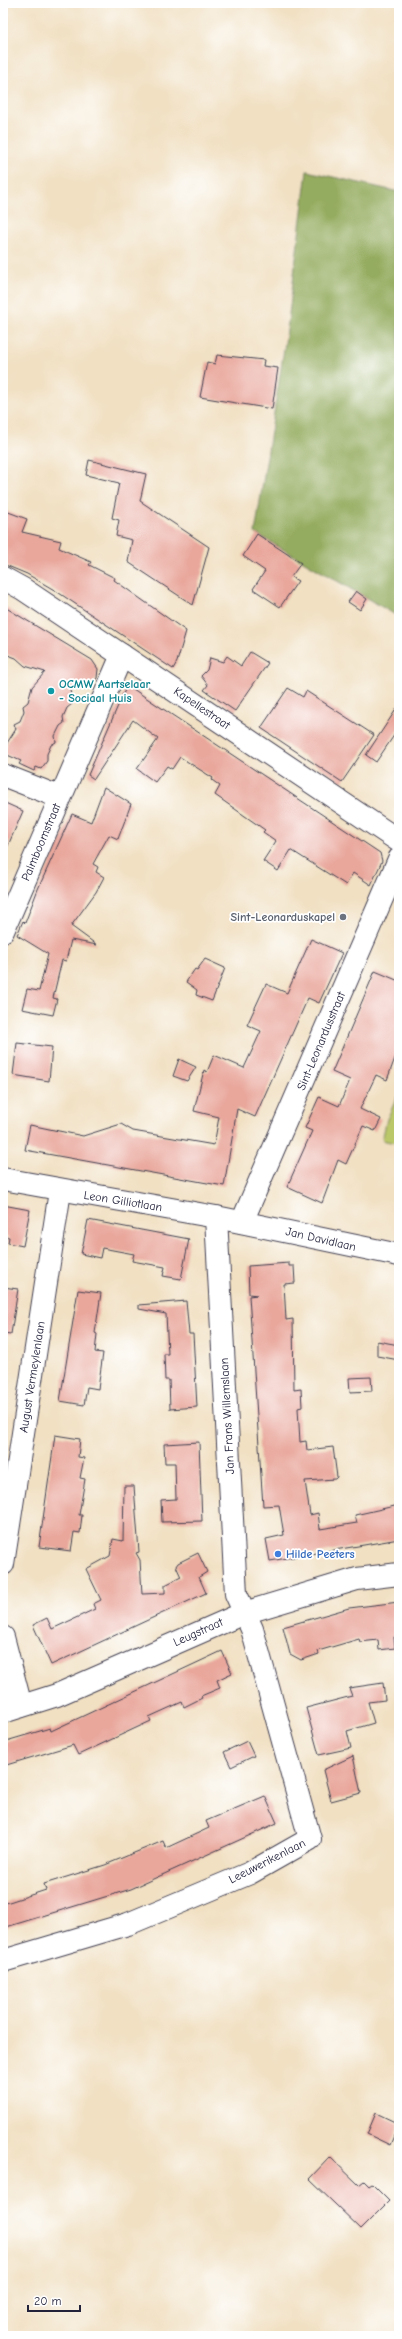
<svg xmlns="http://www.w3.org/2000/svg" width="402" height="2339" font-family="'Comic Neue',sans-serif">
  <rect width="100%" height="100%" fill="#fff"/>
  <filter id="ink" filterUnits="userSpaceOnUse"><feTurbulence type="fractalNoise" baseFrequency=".025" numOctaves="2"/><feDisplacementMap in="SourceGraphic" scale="8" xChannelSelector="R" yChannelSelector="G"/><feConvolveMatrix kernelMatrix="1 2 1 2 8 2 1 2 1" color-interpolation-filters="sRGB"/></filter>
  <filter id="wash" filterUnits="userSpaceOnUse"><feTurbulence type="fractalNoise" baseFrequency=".012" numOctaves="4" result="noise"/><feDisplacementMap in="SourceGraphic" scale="16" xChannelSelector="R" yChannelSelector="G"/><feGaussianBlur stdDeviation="0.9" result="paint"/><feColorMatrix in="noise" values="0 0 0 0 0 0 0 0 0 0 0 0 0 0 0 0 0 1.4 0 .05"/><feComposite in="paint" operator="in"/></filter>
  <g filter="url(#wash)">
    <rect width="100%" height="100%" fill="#f1e0c2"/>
    <polygon fill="#bbc86a" stroke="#6e7552" points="399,1093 399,1144 382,1140 387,1119"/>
    <polygon fill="#94ac5e" stroke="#5b674c" points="307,171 399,192 399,617 255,533 287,330"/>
    <g id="blocks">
      <g fill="#e9a79c">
        <polygon points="217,355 264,360 263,366 278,368 272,409 200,397 207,362 215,364"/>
        <polygon points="89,460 146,474 140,501 209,547 193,605 128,562 132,540 116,536 119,520 112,518 119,483 86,475"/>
        <polygon points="3,510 27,519 22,532 61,541 59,548 91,562 89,565 115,578 114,580 186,631 177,662 173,669 56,591 27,574 3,564"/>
        <polygon points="257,534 301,563 291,577 298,581 280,607 253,589 265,571 243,556"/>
        <polygon points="356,591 367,599 360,610 348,602"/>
        <polygon points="3,606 92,660 98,669 97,678 91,685 70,689 72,704 67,708 63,717 64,723 60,726 55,736 56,742 51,745 47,754 47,761 41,769 36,767 34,771 19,764 21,761 5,754 7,743 16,729 14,724 20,721 24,711 23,706 28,702 32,687 45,672 25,666 16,658 8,655 3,650"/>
        <polygon points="250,652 268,663 235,711 204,690 208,685 201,676 207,670 210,658 223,662 227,656 241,666"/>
        <polygon points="127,685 380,853 382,861 371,885 353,873 346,885 291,850 278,871 263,861 276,841 263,832 265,830 215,795 220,786 212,780 213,778 180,757 172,769 167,766 155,782 137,769 158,739 133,720 94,779 88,775"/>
        <polygon points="288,688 303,697 306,691 374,735 342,782 261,728"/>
        <polygon points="399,705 399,728 376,762 366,755"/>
        <polygon points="104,787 131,804 118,839 109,835 93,864 98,867 96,872 104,877 96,892 71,926 97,945 71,940 66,961 62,960 53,998 57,999 53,1015 22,1009 27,989 39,991 48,954 17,935 23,921 25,923 38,889 72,814 91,822"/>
        <polygon points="3,802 23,811 3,857"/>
        <polygon points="311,939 342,953 319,1003 308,998 255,1117 237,1109 224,1186 25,1150 30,1125 83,1136 121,1124 133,1131 214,1145 219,1117 194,1111 204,1070 207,1072 214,1055 244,1068 261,1031 247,1025 266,984 287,993"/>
        <polygon points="205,959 225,968 212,1001 196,995 197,990 186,982 195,969 197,970"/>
        <polygon points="375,971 399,981 399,1060 395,1058 387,1080 376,1075 360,1109 381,1119 375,1131 363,1126 346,1164 338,1160 322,1203 287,1187 312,1131 305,1128 319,1097 339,1106 350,1080 332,1072"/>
        <polygon points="17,1043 52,1047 49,1081 13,1075"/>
        <polygon points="179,1059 196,1067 187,1081 173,1076"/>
        <polygon points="3,1205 30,1210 23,1246 8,1243 9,1237 3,1236"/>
        <polygon points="88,1220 189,1239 181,1279 163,1276 165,1267 132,1261 134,1254 102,1248 100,1258 81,1254"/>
        <polygon points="289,1263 289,1266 294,1266 295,1283 284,1284 286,1320 293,1319 294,1390 301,1389 302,1407 298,1408 300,1442 306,1441 307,1450 333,1447 337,1477 335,1479 305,1481 310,1515 318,1513 320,1529 357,1523 355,1515 399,1505 399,1539 270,1561 266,1539 284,1535 279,1505 263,1506 249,1296 257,1295 249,1294 248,1266"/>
        <polygon points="3,1287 18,1289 11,1334 3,1333"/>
        <polygon points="78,1290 101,1293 95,1333 97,1334 95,1352 103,1353 98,1389 87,1387 84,1405 60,1401"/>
        <polygon points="186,1301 189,1334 193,1334 197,1407 170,1409 169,1380 165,1380 164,1354 168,1354 166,1314 139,1309 139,1305"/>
        <polygon points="377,1341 399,1345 399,1360 377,1356"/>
        <polygon points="371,1377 372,1391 350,1392 349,1378"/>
        <polygon points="55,1435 80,1439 78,1457 84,1458 80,1478 85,1479 79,1515 82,1515 80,1533 74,1532 71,1551 39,1547"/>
        <polygon points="199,1442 202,1521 162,1522 161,1500 176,1499 175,1463 165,1463 164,1444"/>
        <polygon points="124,1486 134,1486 139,1552 136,1553 140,1560 142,1594 165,1593 165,1585 181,1577 176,1566 178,1563 198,1553 207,1572 199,1577 206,1593 51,1665 33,1625 47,1618 52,1629 95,1609 93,1604 101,1600 86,1569 110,1556 113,1539 123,1541"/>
        <polygon points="399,1602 399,1637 394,1637 395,1648 379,1650 378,1640 360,1642 359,1639 318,1651 319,1654 301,1660 290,1654 283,1627 349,1608"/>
        <polygon points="222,1651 232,1673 217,1680 220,1688 201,1696 202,1698 184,1707 182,1702 149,1717 151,1721 78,1755 73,1745 3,1766 3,1742 50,1728 51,1731"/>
        <polygon points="383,1683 385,1700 368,1702 374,1723 347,1731 351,1748 319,1755 306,1708 352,1696 349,1688"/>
        <polygon points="247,1741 254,1756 231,1767 224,1752"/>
        <polygon points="353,1756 361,1793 331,1801 323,1770"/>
        <polygon points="265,1796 277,1823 131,1889 3,1928 3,1904 46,1890 44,1884 105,1865 163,1841 166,1848 209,1828 206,1821"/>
        <polygon points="376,2113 399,2124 390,2145 367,2134"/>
        <polygon points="330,2157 359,2185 364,2181 369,2186 372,2184 389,2201 361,2229 309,2179"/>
      </g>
    </g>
  </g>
  <g filter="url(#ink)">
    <use href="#blocks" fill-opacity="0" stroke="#413e4f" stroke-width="1"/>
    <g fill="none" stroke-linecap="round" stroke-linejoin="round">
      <g stroke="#413e4f" stroke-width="24">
        <g id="minor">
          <polyline points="3,578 23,589 399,841"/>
          <polyline points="3,775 59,797"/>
          <polyline points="3,931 122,655"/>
          <polyline points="3,1179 216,1217 399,1255"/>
          <polyline points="242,1222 399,859"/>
          <polyline points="3,1564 60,1191"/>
          <polyline points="3,1637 21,1706"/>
          <polyline points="3,1712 57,1695 244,1613 357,1579 399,1574"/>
          <polyline points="3,1961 128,1924 250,1873 310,1839 252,1629 236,1594 216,1217"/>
        </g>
      </g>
      <use href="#minor" stroke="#fff" stroke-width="22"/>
    </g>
  </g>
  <circle fill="#0f9aa8" stroke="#fff" stroke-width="1.5" cx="51" cy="691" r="4"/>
  <circle fill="#6b7280" stroke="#fff" stroke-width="1.5" cx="343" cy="917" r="4"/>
  <circle fill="#3f7fe0" stroke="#fff" stroke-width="1.5" cx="278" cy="1554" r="4"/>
  <g text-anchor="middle" stroke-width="3.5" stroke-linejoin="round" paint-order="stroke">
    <g font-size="12" font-weight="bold" fill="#0d838f" stroke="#fff" text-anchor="start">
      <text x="59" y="688">OCMW Aartselaar<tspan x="59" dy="14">- Sociaal Huis</tspan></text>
    </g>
    <g font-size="12" fill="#22223b" stroke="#fff">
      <text transform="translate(202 708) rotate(34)" y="4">Kapellestraat</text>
      <text transform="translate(41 842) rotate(-67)" y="4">Palmboomstraat</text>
      <text transform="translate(321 1041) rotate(-67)" y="4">Sint-Leonardusstraat</text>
      <text transform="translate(123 1201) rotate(9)" y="4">Leon Gilliotlaan</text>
      <text transform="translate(321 1239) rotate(13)" y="4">Jan Davidlaan</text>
      <text transform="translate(32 1377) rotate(-81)" y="4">August Vermeylenlaan</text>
      <text transform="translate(227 1416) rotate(-93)" y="4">Jan Frans Willemslaan</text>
      <text transform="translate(198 1632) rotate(-24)" y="4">Leugstraat</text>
      <text transform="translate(267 1861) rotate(-27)" y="4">Leeuwerikenlaan</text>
    </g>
    <g font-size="12" font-weight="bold" fill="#5b616d" stroke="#fff" text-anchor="end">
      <text x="335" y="921">Sint-Leonarduskapel</text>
    </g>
    <g font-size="12" font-weight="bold" fill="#366cbe" stroke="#fff" text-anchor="start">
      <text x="286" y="1558">Hilde Peeters</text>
    </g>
  </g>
  <rect width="402" height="2339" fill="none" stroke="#fff" stroke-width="16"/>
  <path d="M28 2305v6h52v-6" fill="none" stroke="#22223b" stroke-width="2"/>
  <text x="34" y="2305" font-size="12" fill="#22223b" stroke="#ffffff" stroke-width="3" paint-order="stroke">20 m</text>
</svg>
